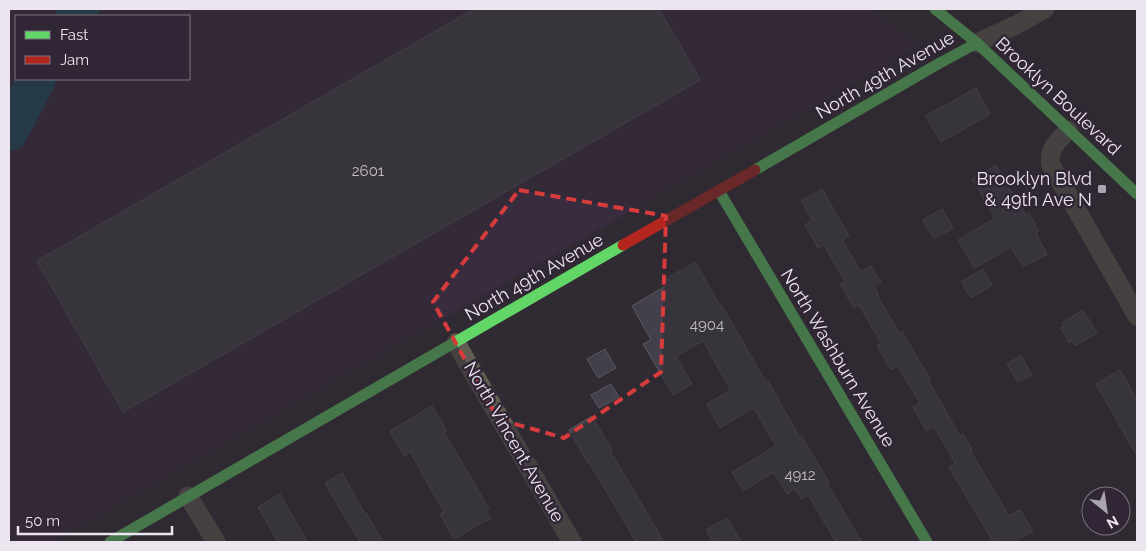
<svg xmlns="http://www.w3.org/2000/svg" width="1146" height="551" font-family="Raleway,sans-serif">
  <rect width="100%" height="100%" fill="#302a32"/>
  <path fill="#3a2c3f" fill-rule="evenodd" d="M9 9H872L919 46 53 542H9ZM16 16H189V79H16Z"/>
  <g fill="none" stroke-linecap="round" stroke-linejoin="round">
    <g stroke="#1b4c60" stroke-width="38">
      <polyline points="75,16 80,9"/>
      <polyline points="9,132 37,79"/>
    </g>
  </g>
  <g fill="#44404b" stroke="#5a585f">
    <polygon points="474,9 659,9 700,80 123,412 37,261"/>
    <polygon points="976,88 990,114 941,142 926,116"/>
    <polygon points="996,165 1020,206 1021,206 1026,215 1029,213 1039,231 1036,234 1047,254 1023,267 1011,247 974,268 958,240 995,218 972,179"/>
    <polygon points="822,189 849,236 842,240 861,272 871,266 881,282 874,286 879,294 877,295 899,333 902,331 923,368 923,367 931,381 929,382 960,436 963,434 972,449 970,450 1009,516 1020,510 1033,531 1014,542 993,542 949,467 955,463 934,426 926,431 913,407 920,403 898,366 891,370 877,346 881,343 859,305 854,308 840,284 845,281 824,245 818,248 805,225 812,220 801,201"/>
    <polygon points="942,209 953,228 934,239 923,220"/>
    <polygon points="695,262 721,307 722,306 766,382 768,381 800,438 802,437 829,482 827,483 862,542 836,542 808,495 801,499 795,489 787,494 774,472 743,491 732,472 776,446 754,408 720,428 707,404 731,390 703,341 676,356 692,384 673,395 643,344 651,340 632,306 669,284 666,279"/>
    <polygon points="983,269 992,285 971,298 961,282"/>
    <polygon points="1083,310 1097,333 1075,346 1072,341 1069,343 1061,328 1064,326 1062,323"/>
    <polygon points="605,349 616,368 598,378 587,359"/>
    <polygon points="1021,356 1032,375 1018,382 1007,364"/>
    <polygon points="1120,370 1137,400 1137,456 1096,384"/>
    <polygon points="611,384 619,397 599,408 591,395"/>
    <polygon points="432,406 447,431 444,432 489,509 486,511 491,518 454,539 440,514 444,512 410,452 404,456 390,431"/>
    <polygon points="592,416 612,450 610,451 664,542 636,542 589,462 588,463 569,430"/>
    <polygon points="342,473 365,514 366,513 383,542 360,542 336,502 325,483"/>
    <polygon points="280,494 296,522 307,542 278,542 258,507"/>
    <polygon points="727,518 741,542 713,542 706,530"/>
  </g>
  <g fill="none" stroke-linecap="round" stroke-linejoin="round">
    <g stroke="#635e54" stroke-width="19">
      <polyline points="977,43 1016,25 1045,9"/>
      <path d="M1068 130C1058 142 1048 147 1051 165L1137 316"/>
      <polyline points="456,343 572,542"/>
      <polyline points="188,496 216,542"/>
    </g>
    <g stroke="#63d668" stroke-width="11">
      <polyline points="935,9 977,43 1137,194"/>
      <polyline points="755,170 938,64 977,43"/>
      <polyline points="719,191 927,542"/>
      <polyline points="110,542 623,245"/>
    </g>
    <polyline stroke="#b3261e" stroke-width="11" points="623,245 755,170"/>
  </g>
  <path d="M0 0H1146V551H0ZM519 190 666 216 661 372 564 438 498 419 433 302Z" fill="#302a32" fill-opacity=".55" fill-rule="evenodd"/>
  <path fill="none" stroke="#d83b3c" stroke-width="4" stroke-dasharray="10 6" stroke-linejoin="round" d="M519 190 666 216 661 372 564 438 498 419 433 302Z"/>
  <rect fill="#aaa4ad" stroke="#312636" stroke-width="2" x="1097" y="184" width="10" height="10" rx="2.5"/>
  <g text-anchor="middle" stroke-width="5" stroke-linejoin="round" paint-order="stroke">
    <g font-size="15" fill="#c2bcc6">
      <text x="368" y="176">2601</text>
      <text x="707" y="330">4904</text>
      <text x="800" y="480">4912</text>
    </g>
    <g font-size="18" fill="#ece5ef" stroke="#312636">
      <text transform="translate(885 75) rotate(-30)" y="6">North 49th Avenue</text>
      <text transform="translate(1058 96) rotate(43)" y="6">Brooklyn Boulevard</text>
      <text transform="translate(534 277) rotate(-30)" y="6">North 49th Avenue</text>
      <text transform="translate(838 358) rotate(59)" y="6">North Washburn Avenue</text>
      <text transform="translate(514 442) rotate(60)" y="6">North Vincent Avenue</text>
    </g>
    <g font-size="18" fill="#ece5ef" stroke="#312636" text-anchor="end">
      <text x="1092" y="185">Brooklyn Blvd<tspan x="1092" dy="21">&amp; 49th Ave N</tspan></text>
    </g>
  </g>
  <rect width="1146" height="551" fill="none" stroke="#ece5ef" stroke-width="20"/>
  <rect x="15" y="15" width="175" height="65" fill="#312636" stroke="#7c7280"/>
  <rect x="25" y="31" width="25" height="8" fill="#63d668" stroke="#7c7280"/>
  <text x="60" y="40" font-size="15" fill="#ece5ef">Fast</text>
  <rect x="25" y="56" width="25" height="8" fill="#b3261e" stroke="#7c7280"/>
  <text x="60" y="65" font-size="15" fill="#ece5ef">Jam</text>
  <g transform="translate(1106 511) rotate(150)"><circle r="24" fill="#312636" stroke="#7c7280"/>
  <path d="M0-4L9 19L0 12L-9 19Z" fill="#aaa4ad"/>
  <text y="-8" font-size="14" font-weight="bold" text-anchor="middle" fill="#ece5ef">N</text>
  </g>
  <path d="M18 526v8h154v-8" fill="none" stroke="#ece5ef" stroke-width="2.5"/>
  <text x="25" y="526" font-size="15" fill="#ece5ef" stroke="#312636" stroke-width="4" paint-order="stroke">50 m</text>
</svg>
